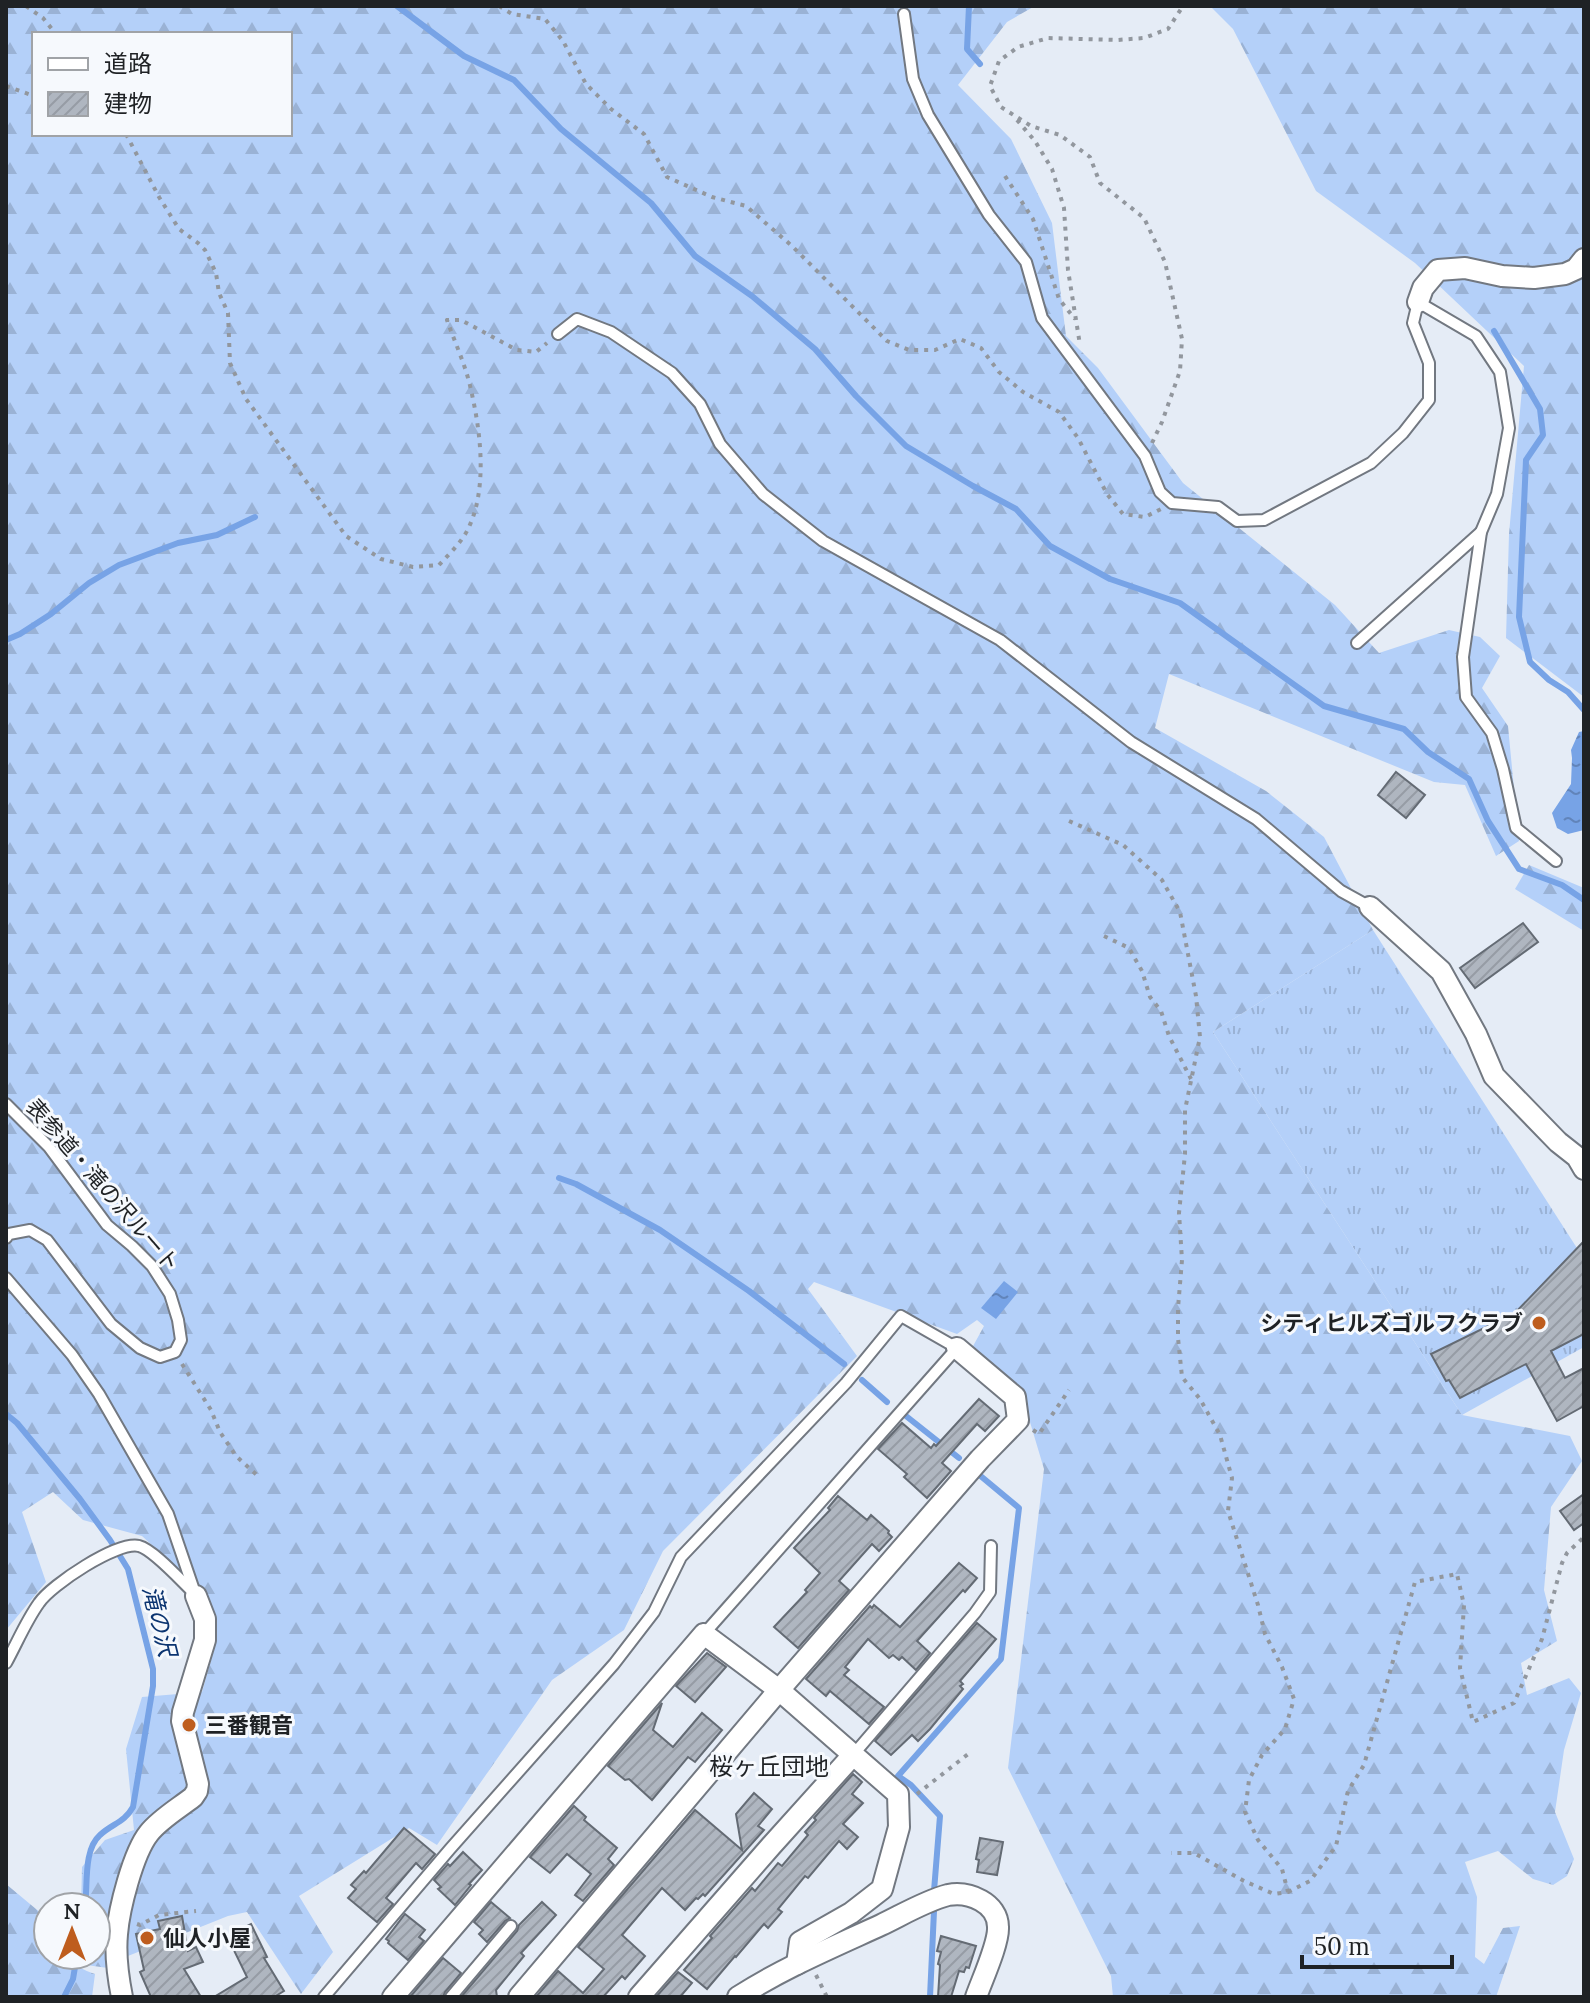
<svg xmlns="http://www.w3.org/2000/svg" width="1590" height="2003" font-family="Lora,'Noto Sans JP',serif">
  <defs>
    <pattern id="grass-tufts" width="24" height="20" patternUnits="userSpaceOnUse" patternTransform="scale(2)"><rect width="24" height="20" fill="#b4d0f9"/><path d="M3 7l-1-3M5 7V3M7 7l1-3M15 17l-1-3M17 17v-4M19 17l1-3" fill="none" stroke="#9ab2d5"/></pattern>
    <pattern id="forest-firs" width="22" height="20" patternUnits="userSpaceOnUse" patternTransform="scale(2)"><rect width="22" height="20" fill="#b4d0f9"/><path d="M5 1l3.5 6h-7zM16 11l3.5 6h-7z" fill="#9ab2d5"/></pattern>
    <pattern id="water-ripples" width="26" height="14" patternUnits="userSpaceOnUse" patternTransform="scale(2)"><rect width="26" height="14" fill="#77a3e6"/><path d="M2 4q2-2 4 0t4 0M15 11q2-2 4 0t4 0" fill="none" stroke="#6184ba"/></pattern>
    <pattern id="building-hatch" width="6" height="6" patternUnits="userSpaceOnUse" patternTransform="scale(2)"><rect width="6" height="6" fill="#afb6c0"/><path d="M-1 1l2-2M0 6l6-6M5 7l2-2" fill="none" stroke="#969ca5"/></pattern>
  </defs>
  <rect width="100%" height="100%" fill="#e5ecf6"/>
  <polygon fill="url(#grass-tufts)" points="1373,930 1584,1259 1584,1347 1462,1415 1213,1032"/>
  <g fill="url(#forest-firs)" fill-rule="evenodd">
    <path d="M6 6H1035L1007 22 958 85 1011 139 1052 223 1066 336 1098 368 1183 483 1335 605 1379 653 1449 630 1480 637 1500 656 1482 688 1508 726 1519 841 1496 856 1465 785 1434 782 1169 674 1155 728 1266 791 1324 837 1373 930 1213 1032 1462 1415 1570 1436 1582 1461 1551 1507 1544 1590 1557 1641 1521 1663 1527 1695 1569 1678 1581 1693 1564 1750 1555 1812 1574 1859 1567 1876 1553 1885 1533 1879 1498 1851 1465 1862 1477 1897 1475 1957 1484 1964 1503 1928 1520 1926 1496 1997H1113L1111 1976 1008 1768 1044 1469 1021 1392 972 1348 984 1326 977 1320 957 1334 814 1282 808 1289 857 1356 663 1551 624 1630 552 1680 437 1845 409 1828 299 1896 333 1952 301 1994 247 1912 228 1916 128 1956 108 1968 79 1964V1955H96V1907H81L82 1867 105 1840 134 1830 126 1749 142 1697 202 1692 215 1646 208 1597 142 1536 83 1520 53 1492 22 1512 46 1582 6 1630ZM34 34H290V134H34Z"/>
    <polygon points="1210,6 1584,6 1584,697 1506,638 1509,534 1524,366 1415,263 1316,191 1233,29"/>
    <polygon points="1529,865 1584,888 1584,931 1515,889"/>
    <path d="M6 1884 48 1919V1955H69C76 1966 83 1970 95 1974L92 1997H6Z"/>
  </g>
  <g fill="url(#water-ripples)">
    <polygon points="1584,731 1584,830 1568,834 1557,828 1552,813 1571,784 1572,758 1571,750 1579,732"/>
    <polygon points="1004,1281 1018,1292 996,1319 981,1308"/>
  </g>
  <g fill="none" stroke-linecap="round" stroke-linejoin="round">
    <g stroke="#77a3e6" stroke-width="6">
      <polyline points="397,6 464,56 514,80 561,129 651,203 695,256 752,296 815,349 856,396 906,446 973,486 1016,509 1050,546 1110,579 1180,603 1324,706 1404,729 1428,752 1469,779 1488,821 1519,869 1562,885 1584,900"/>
      <polyline points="969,6 967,49 980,64"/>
      <polyline points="1494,331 1540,409 1543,435 1526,460 1519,617 1530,662 1549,680 1568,692 1584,710"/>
      <polyline points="6,640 20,634 51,614 89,583 119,565 178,543 217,535 255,517"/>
      <polyline points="559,1178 576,1184 660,1230 749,1291 844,1364"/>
      <polyline points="862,1380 887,1402"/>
      <path d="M6 1414 17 1423 80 1499 110 1540 128 1569 153 1669V1686L133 1807C124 1823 113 1823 100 1835 83 1850 88 1885 85 1907"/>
      <polyline points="906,1416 959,1458"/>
      <polyline points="934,1891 940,1816 911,1785 898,1776 1001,1659 1019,1508 977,1473"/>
      <polyline points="64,1997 73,1979 77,1955"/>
      <polyline points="930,1997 934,1911"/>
    </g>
  </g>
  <g fill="url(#building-hatch)" stroke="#646b74" stroke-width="2">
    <polygon points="1396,772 1425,795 1406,818 1378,795"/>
    <polygon points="1523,923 1538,942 1475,988 1460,968"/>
    <polygon points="1584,1241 1584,1334 1551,1351 1565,1378 1584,1368 1584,1406 1557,1421 1526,1364 1460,1398 1449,1380 1446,1381 1431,1354 1515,1313"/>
    <polygon points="979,1399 999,1416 985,1431 977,1424 942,1463 951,1471 927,1498 904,1477 907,1474 878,1449 902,1423 931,1448 934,1444 936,1446"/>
    <polygon points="1584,1494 1584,1523 1574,1530 1560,1511"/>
    <polygon points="838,1496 867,1520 871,1515 889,1531 888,1533 892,1537 879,1551 872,1544 839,1581 849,1590 798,1648 774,1627 807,1592 805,1590 820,1573 794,1548 830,1510 828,1508"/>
    <polygon points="959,1563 977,1578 965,1592 963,1590 917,1641 930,1653 916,1670 902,1657 899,1660 893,1655 889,1658 868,1639 845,1667 849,1670 844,1675 884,1707 869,1724 830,1691 826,1696 806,1679 870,1606 872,1608 874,1605 900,1627"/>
    <polygon points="977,1623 996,1639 960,1681 963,1684 960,1686 963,1689 930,1729 918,1741 912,1735 891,1755 875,1741"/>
    <polygon points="707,1653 726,1667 695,1702 676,1686"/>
    <polygon points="662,1703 653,1730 673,1747 702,1713 722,1730 695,1762 688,1757 652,1800 629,1779 625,1780 608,1766"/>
    <polygon points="853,1774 862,1782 852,1794 863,1803 843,1824 858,1837 847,1849 839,1841 808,1878 805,1876 778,1909 782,1912 768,1928 764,1924 736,1957 735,1956 707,1989 684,1970 712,1938 710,1936 752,1888 755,1891 778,1863 782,1866 808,1835 805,1832 816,1820 814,1818"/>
    <polygon points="754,1793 772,1809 758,1826 764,1830 705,1896 703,1894 698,1899 696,1898 685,1910 662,1888 622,1935 645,1956 625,1979 622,1976 603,1997 536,1997 558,1971 583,1993 604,1969 578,1947 695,1810 742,1850 736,1814"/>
    <polygon points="574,1806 586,1817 584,1820 617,1848 608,1859 614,1865 583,1901 575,1895 591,1874 567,1854 550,1873 530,1857"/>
    <polygon points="404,1828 435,1854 422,1869 416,1863 386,1898 393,1904 377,1922 348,1898 356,1889 351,1885 364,1871 366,1873"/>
    <polygon points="980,1838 1003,1842 997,1875 977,1872 979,1860 976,1859"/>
    <polygon points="463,1852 482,1870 469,1884 471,1885 455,1905 438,1889 441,1887 434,1880 448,1864 450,1866"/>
    <polygon points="491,1902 510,1918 505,1921 487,1942 479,1934 483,1930 474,1922"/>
    <polygon points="542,1902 556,1915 521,1953 524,1956 496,1990 497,1997 461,1997 517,1931 519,1925"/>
    <polygon points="405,1914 425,1930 419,1937 424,1941 408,1960 388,1943 389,1941 386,1939"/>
    <polygon points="182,1916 188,1951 196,1947 203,1962 184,1969 201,1997 151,1997 140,1972 144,1970 136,1934 160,1929 158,1921"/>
    <polygon points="251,1924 267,1957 264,1958 284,1991 274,1997 214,1997 247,1977 227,1936"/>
    <polygon points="941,1936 976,1946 969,1968 966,1967 964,1972 959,1971 951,1997 938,1997 940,1965 938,1964 941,1952 937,1951"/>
    <polygon points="443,1958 461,1973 445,1992 443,1997 410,1997"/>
    <polygon points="678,1972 692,1983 680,1997 656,1997"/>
  </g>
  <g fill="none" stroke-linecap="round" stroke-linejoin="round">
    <g stroke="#727881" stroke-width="14">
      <g id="service">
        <polyline points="904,14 913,79 928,115 989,215 1026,262 1042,318 1145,456 1160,492 1172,503 1218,507 1237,521 1264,520 1371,463 1403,433 1429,400 1429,363 1413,323 1418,302 1476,336 1500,372 1509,428 1497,494 1481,532 1463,657 1466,697 1492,733 1503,769 1516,828 1556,861"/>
        <polyline points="558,334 577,319 611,332 672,373 700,404 720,444 763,494 823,541 1000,640 1131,742 1256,819 1341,891 1370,907"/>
        <polyline points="1357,643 1481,532"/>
        <polyline points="6,1104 49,1147 107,1225 132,1246 152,1266 170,1294 178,1320 181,1340 175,1352 160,1357 140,1348 111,1324 47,1240 30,1230 9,1234 6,1238"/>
        <polyline points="6,1278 72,1355 99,1394 168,1514 196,1596"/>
        <path d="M6 1663C17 1643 26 1621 39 1603 51 1585 117 1541 139 1546 154 1550 182 1582 195 1594"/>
        <polyline points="853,1755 975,1613 990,1592 991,1546"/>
        <polyline points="324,1997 450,1849 614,1664 654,1612 681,1557 846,1383 901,1316 957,1348 704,1634"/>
        <polyline points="451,1997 511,1926"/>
      </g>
    </g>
    <g stroke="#727881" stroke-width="24">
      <g id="minor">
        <polyline points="1418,302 1423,288 1438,270 1465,268 1502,276 1534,278 1565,274 1576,269 1584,259"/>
        <polyline points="1370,907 1441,971 1476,1034 1494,1076 1558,1142 1577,1157 1584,1169"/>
        <path d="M122 1997C118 1977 115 1955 117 1934 119 1909 133 1853 149 1833 160 1819 179 1808 193 1797L197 1791 198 1784 182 1721 183 1712 205 1640V1619L196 1596"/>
        <polyline points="393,1997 704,1634 779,1690 898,1794 899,1827 882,1889 851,1913 800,1942 797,1964"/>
        <polyline points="519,1997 779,1690 980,1459 1018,1420 1015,1397 957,1348"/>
        <polyline points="639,1997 771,1846 853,1755"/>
        <path d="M738 1997C783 1968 833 1947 881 1925 902 1915 925 1901 948 1895 969 1891 998 1903 998 1927 999 1943 982 1980 976 1997"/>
      </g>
    </g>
    <g stroke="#92979e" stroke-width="4" stroke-dasharray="4 6" stroke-linecap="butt">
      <polyline points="26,6 43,18 56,34"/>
      <polyline points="499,6 512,14 545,19 563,41 586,84 611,109 644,134 667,177 712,197 746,206 792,246 887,341 909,350 935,350 960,339 981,348 999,372 1023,392 1059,412 1078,438 1107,494 1123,514 1145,517 1161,509"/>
      <polyline points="6,86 34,96"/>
      <polyline points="1017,120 1035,141 1052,169 1064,208 1068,270 1080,345"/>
      <path d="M126 134 159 197 179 229 198 243 205 250 216 273 219 293 228 313 230 363 246 399 346 536 381 559 413 567 439 565C449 554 460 544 467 531 488 491 481 433 471 390 466 366 455 343 447 320H461L517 350 536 352 547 343"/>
      <polyline points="1005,176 1033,219 1059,299 1075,319"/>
      <polyline points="1152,443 1162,422 1180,371 1182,339 1165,262 1144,218 1100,183 1090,157 1060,135 1031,126 1001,107 990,86 999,61 1018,47 1048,38 1117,40 1144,38 1168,29 1183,6"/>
      <polyline points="1069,821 1123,845 1162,880 1180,912 1196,996 1200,1037 1185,1110 1185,1154 1179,1213 1182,1260 1178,1308 1178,1338 1182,1377 1200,1399 1220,1435 1232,1478 1228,1511 1258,1605 1265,1634 1282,1667 1294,1699 1285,1729 1262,1755 1249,1780 1245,1812 1258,1840 1282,1869 1288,1892 1274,1894 1244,1881 1194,1853 1171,1853"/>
      <polyline points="1104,936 1129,948 1142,971 1150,997 1161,1011 1169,1036 1191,1079"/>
      <polyline points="182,1364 211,1410 220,1432 236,1456 258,1476"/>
      <polyline points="1033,1430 1039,1434 1069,1390"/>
      <polyline points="917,1794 972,1751"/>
      <polyline points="1288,1892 1310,1881 1336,1846 1348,1791 1364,1765 1415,1582 1457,1574 1464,1605 1460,1668 1473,1722 1514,1703 1542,1639 1562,1563 1567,1553 1584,1537"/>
      <polyline points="137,1924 140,1925 159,1915 196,1911"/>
      <polyline points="816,1975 827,1997"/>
    </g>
    <use href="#service" stroke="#fff" stroke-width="10"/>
    <use href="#minor" stroke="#fff" stroke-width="20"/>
  </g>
  <g fill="#be5d1e" stroke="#f6f9fd" stroke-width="3">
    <circle cx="1539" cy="1323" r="8"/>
    <circle cx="189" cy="1725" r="8"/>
    <circle cx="147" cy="1938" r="8"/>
  </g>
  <g text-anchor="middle" stroke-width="6" stroke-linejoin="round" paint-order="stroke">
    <g font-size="22" fill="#1f2225" stroke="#f6f9fd">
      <text transform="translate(103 1185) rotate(49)" y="8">表参道・滝の沢ルート</text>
    </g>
    <g font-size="22" font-weight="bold" fill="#1f2225" stroke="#f6f9fd" text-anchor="start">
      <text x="1523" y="1331" text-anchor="end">シティヒルズゴルフクラブ</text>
      <text x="205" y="1733">三番観音</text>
      <text x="163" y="1946">仙人小屋</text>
    </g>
    <g font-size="24" font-style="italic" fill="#0c3571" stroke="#f6f9fd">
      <text transform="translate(159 1621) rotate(76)" y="8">滝の沢</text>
    </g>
    <g font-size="24" fill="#1f2225" stroke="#f6f9fd">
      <text x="769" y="1775">桜ヶ丘団地</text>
    </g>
  </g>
  <rect width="1590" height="2003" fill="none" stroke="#1f2225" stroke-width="16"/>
  <rect x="32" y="32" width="260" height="104" fill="#f6f9fd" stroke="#a0a3a7" stroke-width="2"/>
  <rect x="48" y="58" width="40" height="12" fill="#ffffff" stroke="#a0a3a7" stroke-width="2"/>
  <text x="104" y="72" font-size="24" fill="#1f2225">道路</text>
  <rect x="48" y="92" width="40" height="24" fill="url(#building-hatch)" stroke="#a0a3a7" stroke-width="2"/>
  <text x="104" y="112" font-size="24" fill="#1f2225">建物</text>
  <g transform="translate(72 1931)"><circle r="38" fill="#f6f9fd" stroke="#a0a3a7" stroke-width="2"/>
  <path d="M0-6L14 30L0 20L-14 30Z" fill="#be5d1e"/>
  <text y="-12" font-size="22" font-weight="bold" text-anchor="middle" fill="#1f2225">N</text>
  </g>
  <path d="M1302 1955v12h150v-12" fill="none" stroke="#1f2225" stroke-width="4"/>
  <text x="1314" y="1955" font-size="24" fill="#1f2225" stroke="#f6f9fd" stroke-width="6" paint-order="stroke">50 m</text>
</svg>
